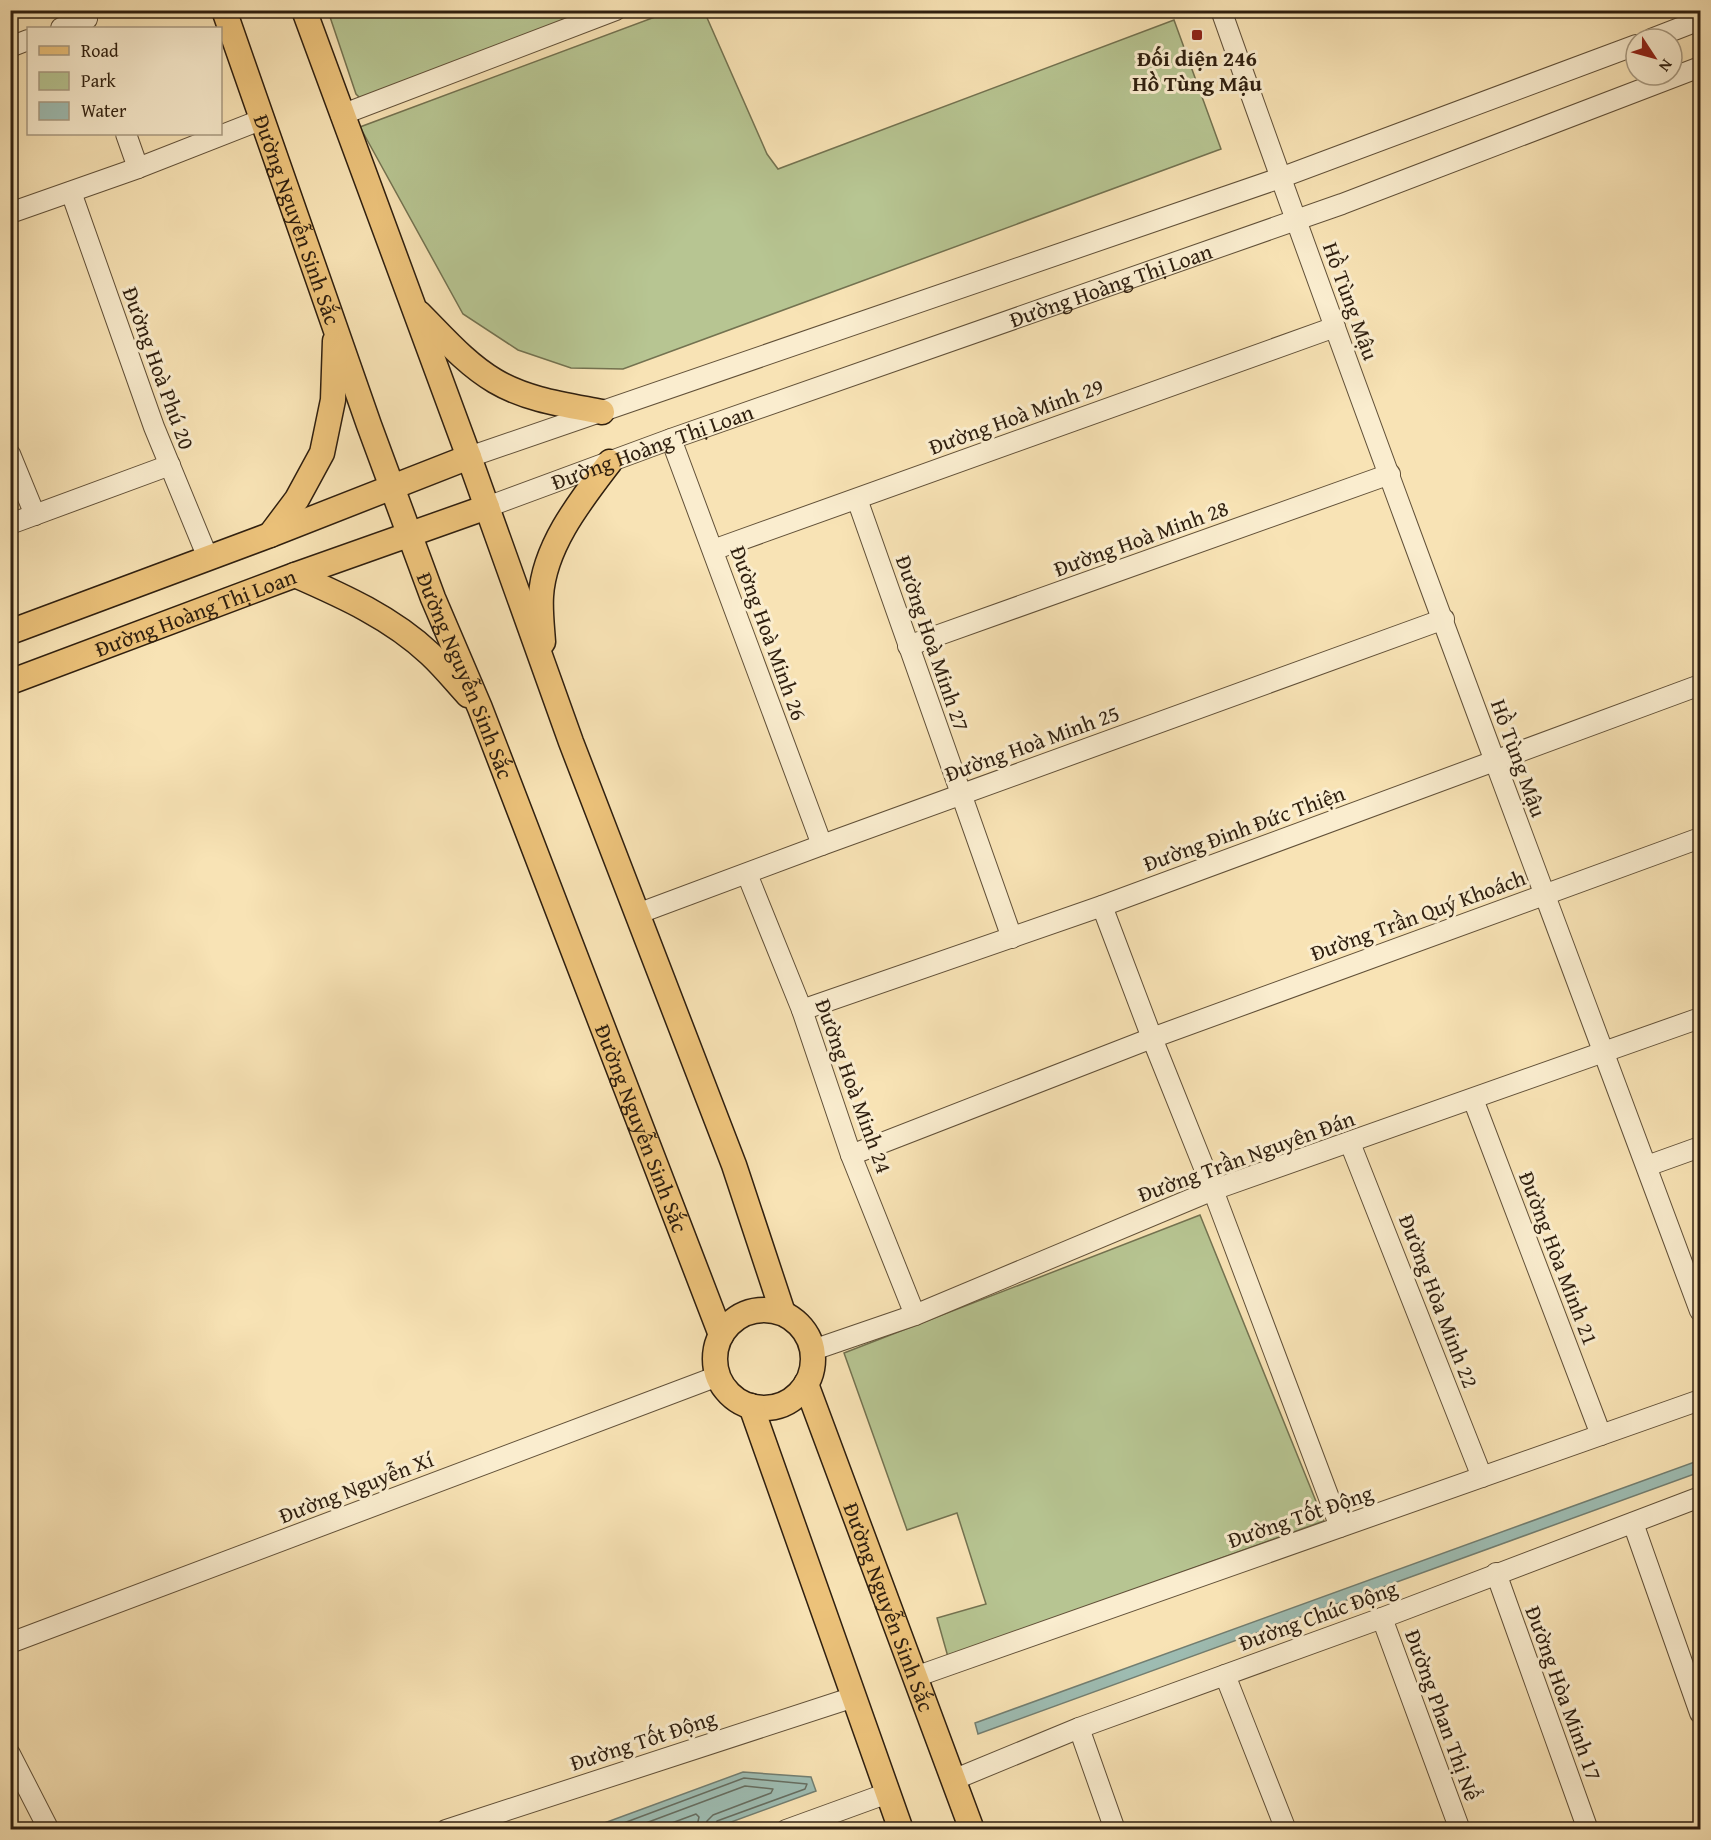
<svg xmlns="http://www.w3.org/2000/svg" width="1711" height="1840" font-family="'Gentium Book Plus',serif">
  <rect width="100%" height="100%" fill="#f8e3b5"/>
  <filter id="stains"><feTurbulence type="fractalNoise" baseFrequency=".00333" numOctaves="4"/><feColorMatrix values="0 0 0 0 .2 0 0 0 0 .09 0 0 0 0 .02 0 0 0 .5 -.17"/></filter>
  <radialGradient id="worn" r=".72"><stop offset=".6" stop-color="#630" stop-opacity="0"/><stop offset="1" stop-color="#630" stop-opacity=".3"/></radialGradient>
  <g fill="#b7c592" stroke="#737250" stroke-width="1.5">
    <polygon points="328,11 603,11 362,100 356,94"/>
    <polygon points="671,11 704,11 767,154 778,169 1174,20 1221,149 623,369 571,368 518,350 463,314 360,127"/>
    <polygon points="1200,1215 1324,1521 948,1657 937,1618 986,1604 957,1513 907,1530 844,1353"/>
  </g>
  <g fill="#9ebdb3" stroke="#727e71" stroke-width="1.5">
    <polygon points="1700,1460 1700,1472 978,1734 975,1723"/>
    <polygon points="743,1772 811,1777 816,1791 712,1829 588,1829"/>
  </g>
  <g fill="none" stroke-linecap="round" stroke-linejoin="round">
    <g stroke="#666e61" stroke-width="1.5">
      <polyline points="605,1830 744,1778 807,1784 805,1789 717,1821 713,1830"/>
      <polyline points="627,1830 745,1786 773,1789 771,1793 713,1815 707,1821 705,1830"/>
      <polyline points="653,1830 696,1814 699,1817 696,1830"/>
    </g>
    <g stroke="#615038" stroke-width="22">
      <g id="minor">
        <path d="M1221 10C1375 446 1539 878 1700 1311"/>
        <polyline points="61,28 87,19"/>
        <polyline points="1651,39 1700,20"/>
        <polyline points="10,47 28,40"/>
        <polyline points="341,115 616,10"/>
        <polyline points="126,134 138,168"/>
        <polyline points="71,192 154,427 208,558"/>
        <polyline points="10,213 138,168 263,119"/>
        <polyline points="671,439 822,845"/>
        <polyline points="10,454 35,515"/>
        <polyline points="469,457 1280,178 1636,45"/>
        <polyline points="857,499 1012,938"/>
        <path id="s1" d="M487 507 671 439 1342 204 1700 67"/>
        <polyline points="10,524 170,465"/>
        <polyline points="713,550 1335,327"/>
        <polyline points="908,646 1390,474"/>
        <polyline points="747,874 802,1010 851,1155 915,1315"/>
        <polyline points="1102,906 1152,1038 1213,1190 1340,1527"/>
        <polyline points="637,914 822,845 1444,619"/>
        <polyline points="802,1010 1102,906 1700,685"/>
        <polyline points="1473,1099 1601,1435"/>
        <polyline points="1350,1143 1482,1477"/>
        <polyline points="851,1155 1152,1038 1700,838"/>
        <polyline points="1647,1166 1700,1147"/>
        <polyline points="813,1350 915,1315 1213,1190 1700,1018"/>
        <polyline points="1633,1523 1700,1713"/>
        <polyline points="1496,1573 1588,1830"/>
        <polyline points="1382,1618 1460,1830"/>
        <polyline points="10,1643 718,1376"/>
        <polyline points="1225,1675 1286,1830"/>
        <polyline points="915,1677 1700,1400"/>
        <polyline points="1079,1728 1115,1830"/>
        <polyline points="10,1754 49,1830"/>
        <polyline points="953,1780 1079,1728 1382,1618 1700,1497"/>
        <polyline points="446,1830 854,1697"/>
        <polyline points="786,1830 888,1793"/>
      </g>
    </g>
    <g stroke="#2f1f0f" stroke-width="27">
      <g id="major">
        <path id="s2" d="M224 10 369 425 433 598 480 708 721 1335"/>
        <polyline points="304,10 469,457 571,742 734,1165 783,1313"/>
        <path d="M419 313C443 337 466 364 495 381 527 400 566 405 602 412"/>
        <polyline points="270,535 297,499 322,453 333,400 335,341"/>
        <path d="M295 575C343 596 392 618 430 654 444 667 456 682 468 695"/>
        <polyline points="10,632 270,535 469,457"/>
        <path d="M543 642C542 627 540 611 541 596 544 546 581 500 610 462"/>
        <path id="s3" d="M10 682 295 575 487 507"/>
        <circle cx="764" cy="1359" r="49"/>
        <path id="s4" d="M806 1384 972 1830"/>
        <polyline points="751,1406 901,1830"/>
      </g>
    </g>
    <use href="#minor" stroke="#faedcf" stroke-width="20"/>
    <use href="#major" stroke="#ecc27a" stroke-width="24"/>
  </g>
  <rect fill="#8f2418" stroke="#faedcf" stroke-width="2" x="1191" y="29" width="12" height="12" rx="3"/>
  <g text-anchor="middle" stroke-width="6" stroke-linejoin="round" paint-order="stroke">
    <g font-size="22" font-weight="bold" fill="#2f1f0f" stroke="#faedcf">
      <text x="1197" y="66">Đối diện 246<tspan x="1197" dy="25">Hồ Tùng Mậu</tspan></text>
    </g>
    <g font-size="22" fill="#2f1f0f" stroke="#faedcf">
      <text dy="8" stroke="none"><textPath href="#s2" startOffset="222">Đường Nguyễn Sinh Sắc</textPath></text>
      <text dy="8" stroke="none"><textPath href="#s1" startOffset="662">Đường Hoàng Thị Loan</textPath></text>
      <text transform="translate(1351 301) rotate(70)" y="8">Hồ Tùng Mậu</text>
      <text transform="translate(159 368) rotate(70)" y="8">Đường Hoà Phú 20</text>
      <text transform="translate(1016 416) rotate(-20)" y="8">Đường Hoà Minh 29</text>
      <text dy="8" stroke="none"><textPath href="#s1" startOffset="176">Đường Hoàng Thị Loan</textPath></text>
      <text transform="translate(1141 538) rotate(-20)" y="8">Đường Hoà Minh 28</text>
      <text dy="8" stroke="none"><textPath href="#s3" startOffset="198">Đường Hoàng Thị Loan</textPath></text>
      <text transform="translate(769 633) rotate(70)" y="8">Đường Hoà Minh 26</text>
      <text transform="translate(933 643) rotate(71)" y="8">Đường Hoà Minh 27</text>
      <text dy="8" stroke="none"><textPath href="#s2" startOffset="708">Đường Nguyễn Sinh Sắc</textPath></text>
      <text transform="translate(1032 743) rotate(-20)" y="8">Đường Hoà Minh 25</text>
      <text transform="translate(1519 758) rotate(70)" y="8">Hồ Tùng Mậu</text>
      <text transform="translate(1244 828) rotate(-20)" y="8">Đường Đinh Đức Thiện</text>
      <text transform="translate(1418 915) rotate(-20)" y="8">Đường Trần Quý Khoách</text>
      <text transform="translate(854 1086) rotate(70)" y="8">Đường Hoà Minh 24</text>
      <text dy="8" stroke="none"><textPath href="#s2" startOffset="1194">Đường Nguyễn Sinh Sắc</textPath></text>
      <text transform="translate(1246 1156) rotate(-20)" y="8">Đường Trần Nguyên Đán</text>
      <text transform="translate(1559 1258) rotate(69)" y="8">Đường Hòa Minh 21</text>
      <text transform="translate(1439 1301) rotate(69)" y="8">Đường Hòa Minh 22</text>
      <text transform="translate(356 1487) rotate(-21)" y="8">Đường Nguyễn Xí</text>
      <text transform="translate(1300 1516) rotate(-19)" y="8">Đường Tốt Động</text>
      <text dy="8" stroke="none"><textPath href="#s4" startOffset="238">Đường Nguyễn Sinh Sắc</textPath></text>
      <text transform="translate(1318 1615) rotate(-20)" y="8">Đường Chúc Động</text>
      <text transform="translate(1564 1693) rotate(70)" y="8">Đường Hòa Minh 17</text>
      <text transform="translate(1443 1715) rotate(70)" y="8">Đường Phan Thị Nể</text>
      <text transform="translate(643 1740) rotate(-18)" y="8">Đường Tốt Động</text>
    </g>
  </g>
  <rect width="1711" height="1840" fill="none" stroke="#f8e3b5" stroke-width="36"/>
  <rect x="12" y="12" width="1687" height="1816" fill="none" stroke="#2f1f0f" stroke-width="3"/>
  <rect x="18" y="18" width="1675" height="1804" fill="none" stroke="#2f1f0f" stroke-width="1.5"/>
  <rect x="27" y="27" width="195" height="108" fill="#faedcf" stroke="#a99b82" stroke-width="1.5"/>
  <rect x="39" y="46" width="30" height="9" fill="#ecc27a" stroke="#a99b82" stroke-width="1.5"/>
  <text x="81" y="57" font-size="18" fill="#2f1f0f">Road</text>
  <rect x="39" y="72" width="30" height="18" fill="#b7c592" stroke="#a99b82" stroke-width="1.5"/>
  <text x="81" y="87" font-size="18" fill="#2f1f0f">Park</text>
  <rect x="39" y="102" width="30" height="18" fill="#9ebdb3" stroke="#a99b82" stroke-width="1.5"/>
  <text x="81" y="117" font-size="18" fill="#2f1f0f">Water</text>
  <g transform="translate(1654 57) rotate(126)"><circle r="28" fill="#faedcf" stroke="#a99b82" stroke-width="1.5"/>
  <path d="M0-4.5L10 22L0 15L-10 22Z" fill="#8f2418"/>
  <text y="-9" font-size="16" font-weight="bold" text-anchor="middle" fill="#2f1f0f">N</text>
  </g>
  <rect width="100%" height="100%" filter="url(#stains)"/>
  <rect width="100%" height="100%" fill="url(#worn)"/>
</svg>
